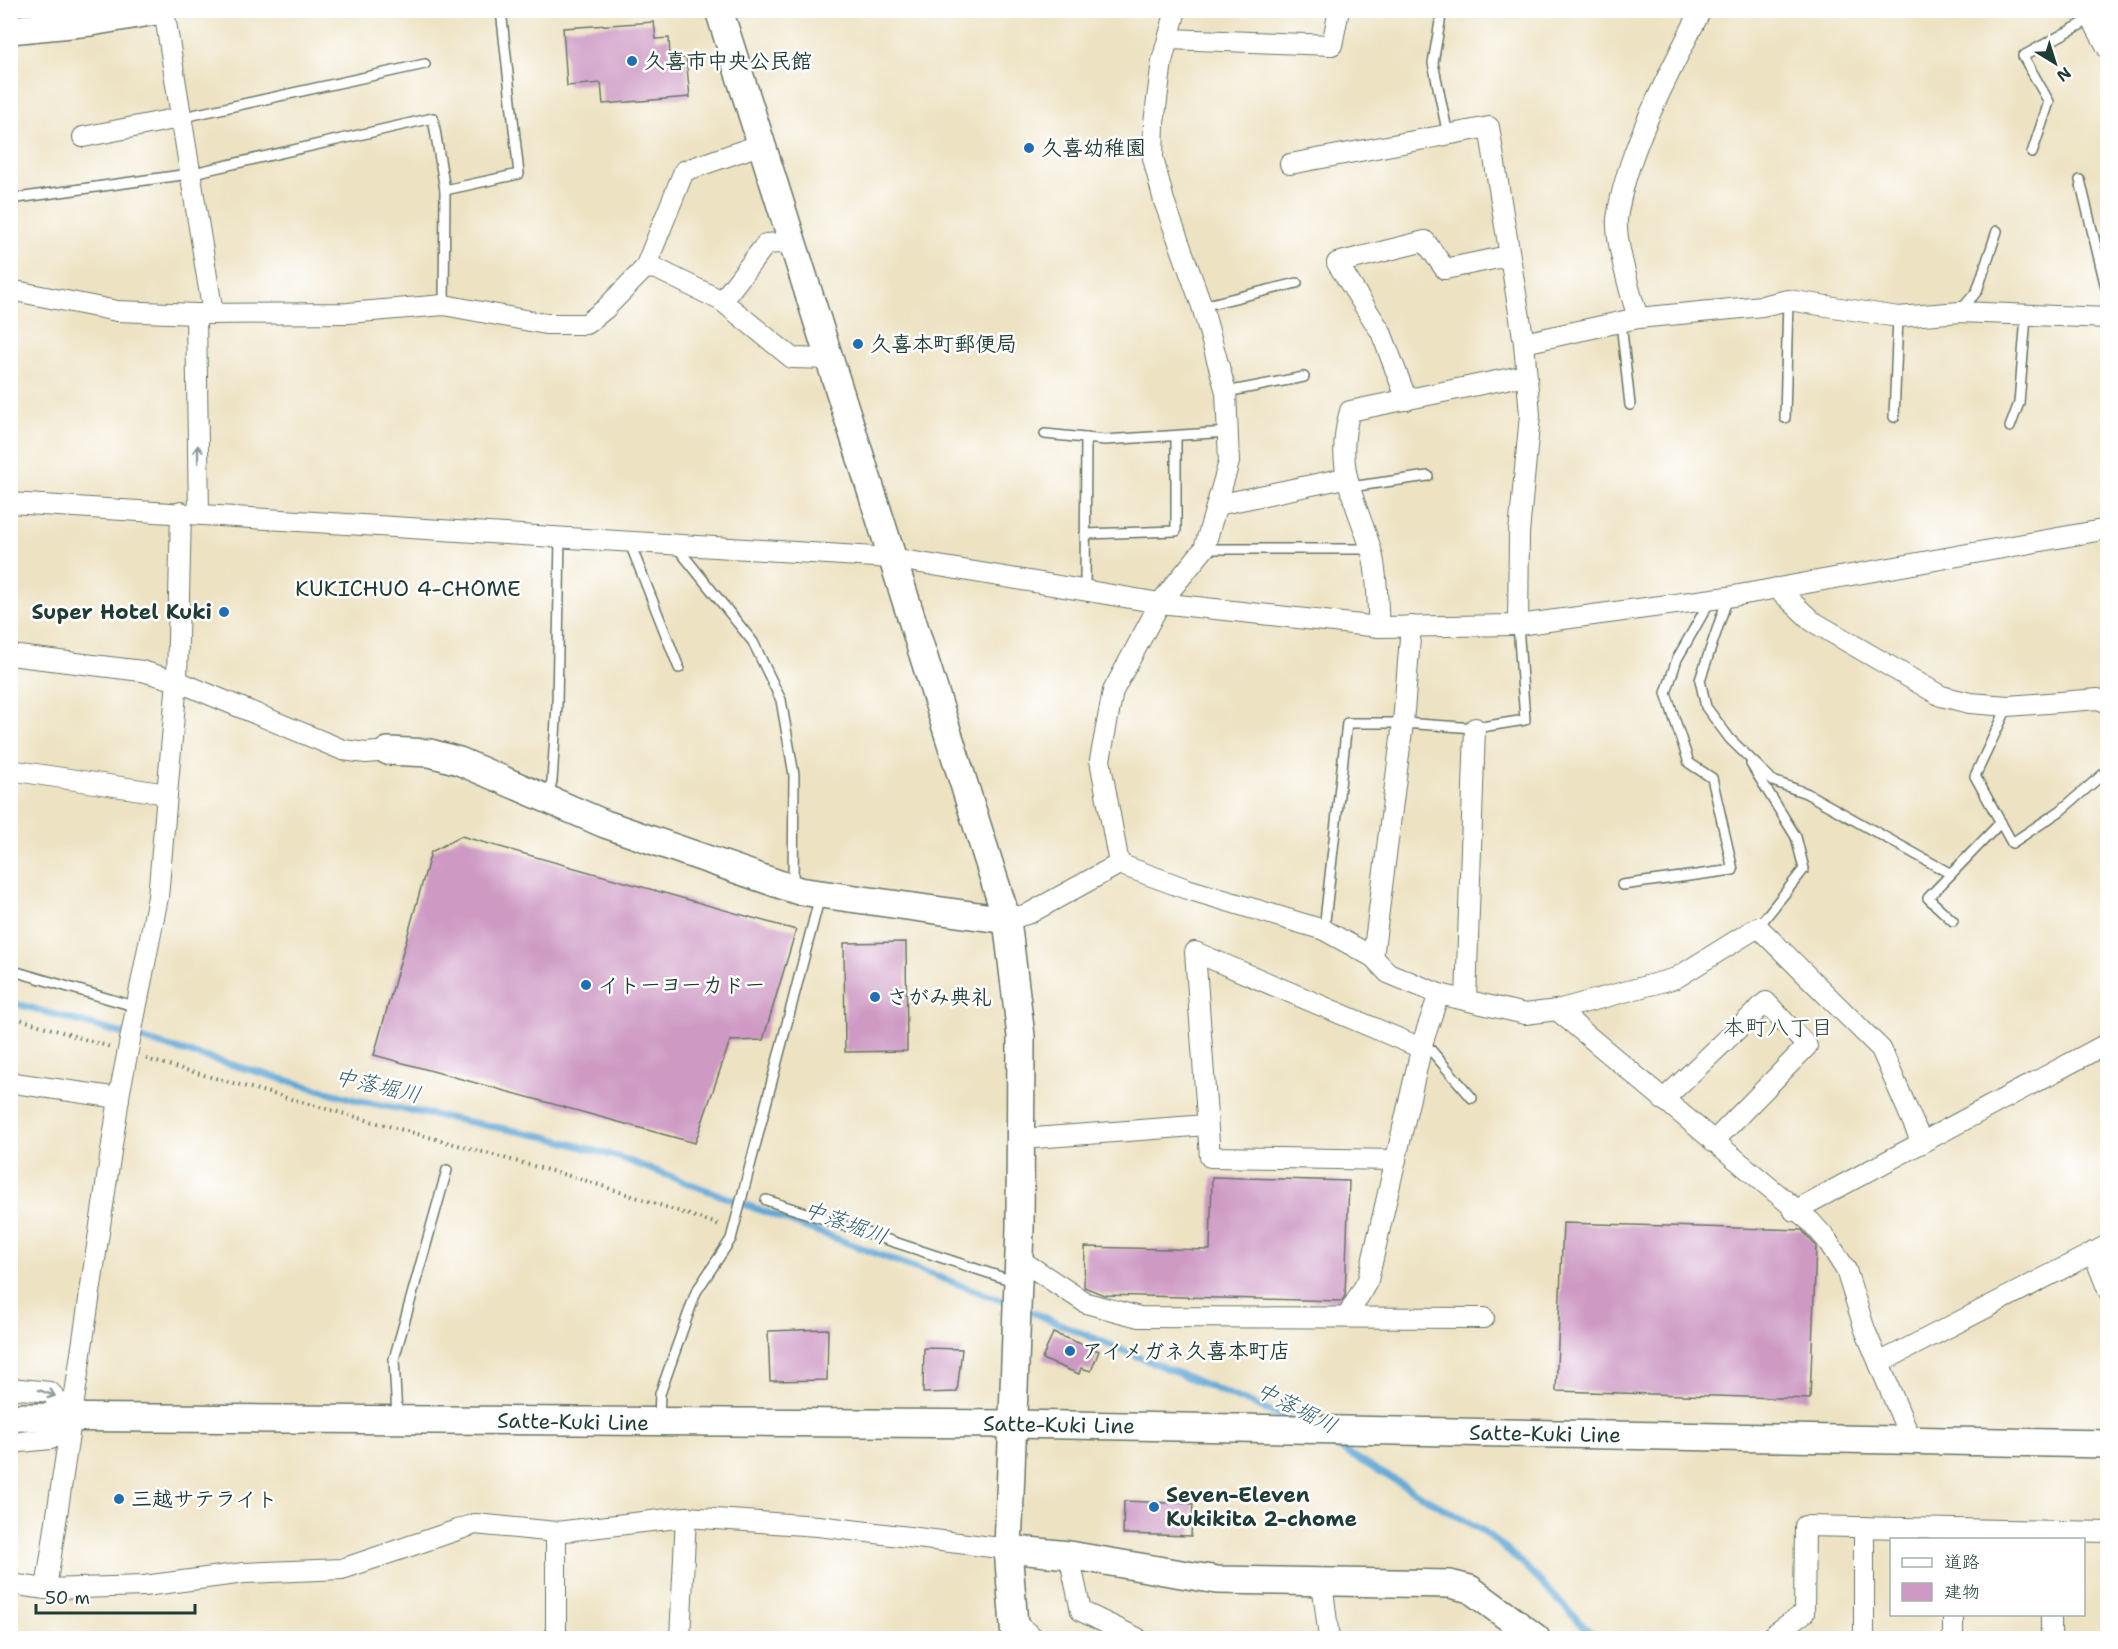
<svg xmlns="http://www.w3.org/2000/svg" width="2118" height="1649" font-family="'Shantell Sans','Klee One',sans-serif">
  <rect width="100%" height="100%" fill="#fff"/>
  <filter id="ink" filterUnits="userSpaceOnUse"><feTurbulence type="fractalNoise" baseFrequency=".0167" numOctaves="2"/><feDisplacementMap in="SourceGraphic" scale="12" xChannelSelector="R" yChannelSelector="G"/><feConvolveMatrix kernelMatrix="1 2 1 2 8 2 1 2 1" color-interpolation-filters="sRGB"/></filter>
  <filter id="wash" filterUnits="userSpaceOnUse"><feTurbulence type="fractalNoise" baseFrequency=".008" numOctaves="4" result="noise"/><feDisplacementMap in="SourceGraphic" scale="24" xChannelSelector="R" yChannelSelector="G"/><feGaussianBlur stdDeviation="1.35" result="paint"/><feColorMatrix in="noise" values="0 0 0 0 0 0 0 0 0 0 0 0 0 0 0 0 0 1.4 0 .05"/><feComposite in="paint" operator="in"/></filter>
  <g filter="url(#wash)">
    <rect width="100%" height="100%" fill="#ede2c2"/>
    <g fill="none" stroke-linecap="round" stroke-linejoin="round">
      <g stroke="#60a7d6" stroke-width="7">
        <polyline points="10,1002 360,1101 547,1137 621,1158 1011,1304"/>
        <polyline points="1024,1309 1288,1419"/>
        <polyline points="1323,1439 1485,1532 1523,1564 1595,1638"/>
      </g>
    </g>
    <g id="blocks">
      <g fill="#ce9ac4">
        <polygon points="654,22 656,39 669,38 670,59 686,58 690,97 603,104 601,83 567,86 563,28"/>
        <polygon points="461,836 796,930 763,1040 730,1041 695,1143 374,1055 431,852"/>
        <polygon points="906,942 907,1051 845,1052 844,943"/>
        <polygon points="1212,1177 1349,1181 1345,1296 1342,1301 1104,1295 1084,1287 1085,1247 1210,1250"/>
        <polygon points="1563,1223 1802,1230 1816,1246 1810,1399 1556,1391"/>
        <polygon points="828,1329 827,1380 770,1381 768,1331"/>
        <polygon points="1053,1333 1099,1351 1091,1371 1081,1368 1079,1374 1042,1359"/>
        <polygon points="924,1348 962,1349 957,1392 923,1393"/>
        <polygon points="1124,1501 1193,1504 1191,1536 1123,1534"/>
      </g>
    </g>
  </g>
  <g filter="url(#ink)">
    <use href="#blocks" fill-opacity="0" stroke="#677766" stroke-width="1.5"/>
    <g fill="none" stroke-linecap="round" stroke-linejoin="round">
      <g stroke="#677766" stroke-width="12">
        <g id="lane">
          <polyline points="1442,10 1433,63 1448,135"/>
          <polyline points="179,118 425,64"/>
          <polyline points="2032,153 2049,102 2023,56 2091,19"/>
          <polyline points="2080,180 2108,296"/>
          <polyline points="10,199 189,174 433,118 445,190"/>
          <polyline points="444,305 445,190 519,174 501,10"/>
          <polyline points="1202,306 1297,283"/>
          <polyline points="1961,310 1977,291 1997,231"/>
          <polyline points="1621,322 1630,405"/>
          <polyline points="1226,392 1304,377"/>
          <polyline points="1894,417 1898,317"/>
          <polyline points="1785,418 1788,300"/>
          <polyline points="2010,427 2019,403 2026,317"/>
          <polyline points="1045,434 1105,440 1228,432"/>
          <polyline points="1350,487 1428,476"/>
          <polyline points="1085,534 1176,531 1176,436"/>
          <polyline points="629,541 679,668"/>
          <polyline points="676,546 753,642 781,700 794,775 793,885"/>
          <polyline points="1204,549 1370,549"/>
          <polyline points="1085,591 1086,438"/>
          <polyline points="1728,597 1700,680 1706,707 1730,739 1773,781 1806,793 1951,874"/>
          <polyline points="2008,706 1975,776 2012,843 2060,811 2108,770"/>
          <polyline points="1751,764 1796,837 1804,869 1758,927"/>
          <polyline points="548,795 552,781 557,705 560,537"/>
          <polyline points="1622,885 1733,870 1712,778 1689,763 1666,693 1677,659 1710,601"/>
          <polyline points="1953,921 1928,898 2001,822"/>
          <polyline points="1324,930 1347,723 1403,723 1475,728 1525,720 1518,625"/>
          <polyline points="10,970 137,1007"/>
          <polyline points="1423,1041 1472,1098"/>
          <polyline points="766,1200 1016,1282"/>
          <polyline points="397,1417 394,1359 447,1170"/>
          <polyline points="659,1418 660,1394 696,1292 731,1239 820,896"/>
        </g>
      </g>
      <g stroke="#677766" stroke-width="22">
        <g id="street">
          <polyline points="164,10 213,314"/>
          <polyline points="2087,10 2108,49"/>
          <polyline points="1168,39 1332,45 1339,10"/>
          <polyline points="83,137 179,118"/>
          <polyline points="1290,164 1489,127 1524,343 1530,415 1519,533 1518,625"/>
          <polyline points="645,268 684,171 762,144"/>
          <polyline points="10,290 117,311 196,314 348,313 444,305 546,324 586,324 605,309 645,268 657,269 722,301 792,358 831,359"/>
          <polyline points="722,301 766,244 793,242"/>
          <polyline points="196,314 199,513"/>
          <path d="M1638 318C1631 296 1615 241 1617 219 1626 151 1670 72 1701 10"/>
          <polyline points="1524,343 1638,318 1762,306 1788,300 1898,317 1960,312 2108,318"/>
          <polyline points="1407,400 1381,332 1337,263 1425,241 1445,269 1508,256"/>
          <polyline points="10,503 891,558 1160,603 1379,627 1518,625 1728,597 2108,529"/>
          <polyline points="1217,505 1345,478"/>
          <polyline points="1777,588 1812,621 1941,696 1970,703 2008,706 2098,699 2108,703"/>
          <path d="M1379 627C1377 603 1378 576 1372 553 1357 501 1333 470 1350 411L1526 375"/>
          <polyline points="10,655 142,671 177,681 343,750 366,753 388,751"/>
          <polyline points="10,770 167,794"/>
          <polyline points="1119,864 1100,760 1113,691 1160,603 1204,549 1229,462 1226,392 1202,306 1164,201 1153,158 1154,123 1162,61 1176,10"/>
          <polyline points="1007,920 1030,913 1119,864 1187,889 1324,930 1373,957 1388,973 1439,994 1525,1014 1557,1010 1676,978 1758,927 1881,1049 1922,1143"/>
          <polyline points="1373,957 1403,723 1411,626"/>
          <polyline points="1466,1000 1475,728"/>
          <polyline points="1557,1010 1811,1222 1827,1240 1846,1270 1865,1330 1911,1440"/>
          <polyline points="10,1080 14,1083 119,1098"/>
          <polyline points="1663,1100 1766,1002 1807,1046 1713,1142"/>
          <polyline points="1021,1139 1207,1125"/>
          <polyline points="1396,1160 1210,1157 1195,952 1421,1048"/>
          <polyline points="1794,1211 2108,1043"/>
          <polyline points="2093,1252 2108,1290"/>
          <polyline points="1019,1259 1086,1303 1139,1317 1484,1318"/>
          <polyline points="1347,1317 1368,1280 1423,1041 1439,994"/>
          <polyline points="1879,1363 2108,1245"/>
          <polyline points="10,1388 50,1392 73,1418 51,1439 10,1443"/>
          <polyline points="1864,1527 1864,1638"/>
          <polyline points="556,1532 556,1638"/>
          <polyline points="1069,1555 1081,1611 1137,1638"/>
          <polyline points="1322,1582 1329,1638"/>
          <polyline points="10,1584 46,1589 144,1586 244,1573 342,1569 475,1524 556,1532 686,1517 818,1526 1008,1549"/>
          <polyline points="46,1589 120,1091 158,897 177,681 181,512"/>
          <polyline points="1016,1624 1034,1638"/>
          <polyline points="680,1638 686,1517"/>
          <polyline points="1769,1638 1804,1613 1805,1526 2108,1532"/>
          <polyline points="1953,1638 1953,1614"/>
          <polyline points="2051,1638 2051,1614"/>
        </g>
      </g>
      <g stroke="#677766" stroke-width="30">
        <g id="secondary">
          <polyline points="719,10 1007,920 1021,1036 1020,1228 1008,1549 1015,1638"/>
          <polyline points="10,30 91,22 162,10"/>
          <polyline points="388,751 430,753 459,761 605,824 799,891 1007,920"/>
          <polyline points="10,1417 1012,1424 2108,1444"/>
          <polyline points="1008,1549 1069,1555 1217,1580 1450,1584 1470,1589 1536,1638"/>
        </g>
      </g>
      <g stroke="#677766" stroke-width="4" stroke-dasharray="1.5 4.5" stroke-linecap="butt">
        <polyline points="10,1016 110,1047"/>
        <polyline points="146,1059 584,1180 720,1225"/>
      </g>
      <use href="#lane" stroke="#fff" stroke-width="9"/>
      <use href="#street" stroke="#fff" stroke-width="20"/>
      <use href="#secondary" stroke="#fff" stroke-width="27"/>
    </g>
    <defs><path id="oneway-shaft" d="M-6 0H5M1.5-3L5.5 0L1.5 3" fill="none" stroke-width="1.6" stroke-linecap="round" stroke-linejoin="round" transform="scale(1.5)"/></defs>
    <g stroke="#8f9e9a">
      <use href="#oneway-shaft" transform="translate(198 454) rotate(-91)"/>
      <use href="#oneway-shaft" transform="translate(47 1393) rotate(20)"/>
    </g>
  </g>
  <g fill="#1f6fb2" stroke="#fff" stroke-width="2">
    <circle cx="632" cy="61" r="6"/>
    <circle cx="1029" cy="148" r="6"/>
    <circle cx="858" cy="344" r="6"/>
    <circle cx="224" cy="612" r="6"/>
    <circle cx="586" cy="985" r="6"/>
    <circle cx="875" cy="997" r="6"/>
    <circle cx="1070" cy="1351" r="6"/>
    <circle cx="119" cy="1499" r="6"/>
    <circle cx="1154" cy="1507" r="6"/>
  </g>
  <g text-anchor="middle" stroke-width="5" stroke-linejoin="round" paint-order="stroke">
    <g font-size="21" font-weight="bold" fill="#1f3d34" stroke="#fff" text-anchor="start">
      <text x="644" y="68">久喜市中央公民館</text>
      <text x="1041" y="155">久喜幼稚園</text>
      <text x="870" y="351">久喜本町郵便局</text>
      <text x="212" y="619" text-anchor="end">Super Hotel Kuki</text>
      <text x="598" y="992">イトーヨーカドー</text>
      <text x="887" y="1004">さがみ典礼</text>
      <text x="1082" y="1358">アイメガネ久喜本町店</text>
      <text x="1166" y="1502">Seven-Eleven<tspan x="1166" dy="24">Kukikita 2-chome</tspan></text>
      <text x="131" y="1506">三越サテライト</text>
    </g>
    <g font-size="21" fill="#1f3d34" stroke="#fff">
      <text transform="translate(573 1422) rotate(1)" y="7">Satte-Kuki Line</text>
      <text transform="translate(1059 1425) rotate(1)" y="7">Satte-Kuki Line</text>
      <text transform="translate(1545 1434) rotate(1)" y="7">Satte-Kuki Line</text>
    </g>
    <g font-size="22" fill="#1f3d34" stroke="#fff">
      <text x="408" y="596">KUKICHUO 4-CHOME</text>
      <text x="1778" y="1035">本町八丁目</text>
    </g>
    <g font-size="22" font-style="italic" fill="#36626d" stroke="#fff">
      <text transform="translate(378 1085) rotate(13)" y="8">中落堀川</text>
      <text transform="translate(846 1222) rotate(20)" y="8">中落堀川</text>
      <text transform="translate(1297 1407) rotate(27)" y="8">中落堀川</text>
    </g>
  </g>
  <rect width="2118" height="1649" fill="none" stroke="#fff" stroke-width="36"/>
  <rect x="1890" y="1538" width="195" height="78" fill="#ffffff" stroke="#a5b1ae" stroke-width="1.5"/>
  <rect x="1902" y="1558" width="30" height="9" fill="#ffffff" stroke="#a5b1ae" stroke-width="1.5"/>
  <text x="1944" y="1568" font-size="18" fill="#1f3d34">道路</text>
  <rect x="1902" y="1583" width="30" height="18" fill="#ce9ac4" stroke="#a5b1ae" stroke-width="1.5"/>
  <text x="1944" y="1598" font-size="18" fill="#1f3d34">建物</text>
  <g transform="translate(2055 63) rotate(142)" stroke="#ffffff" stroke-width="4.5" paint-order="stroke">
  <path d="M0-4.5L10 22L0 15L-10 22Z" fill="#1f3d34"/>
  <text y="-9" font-size="16" font-weight="bold" text-anchor="middle" fill="#1f3d34">N</text>
  </g>
  <path d="M36 1604v9h159v-9" fill="none" stroke="#1f3d34" stroke-width="3"/>
  <text x="45" y="1604" font-size="18" fill="#1f3d34" stroke="#ffffff" stroke-width="4.5" paint-order="stroke">50 m</text>
</svg>
